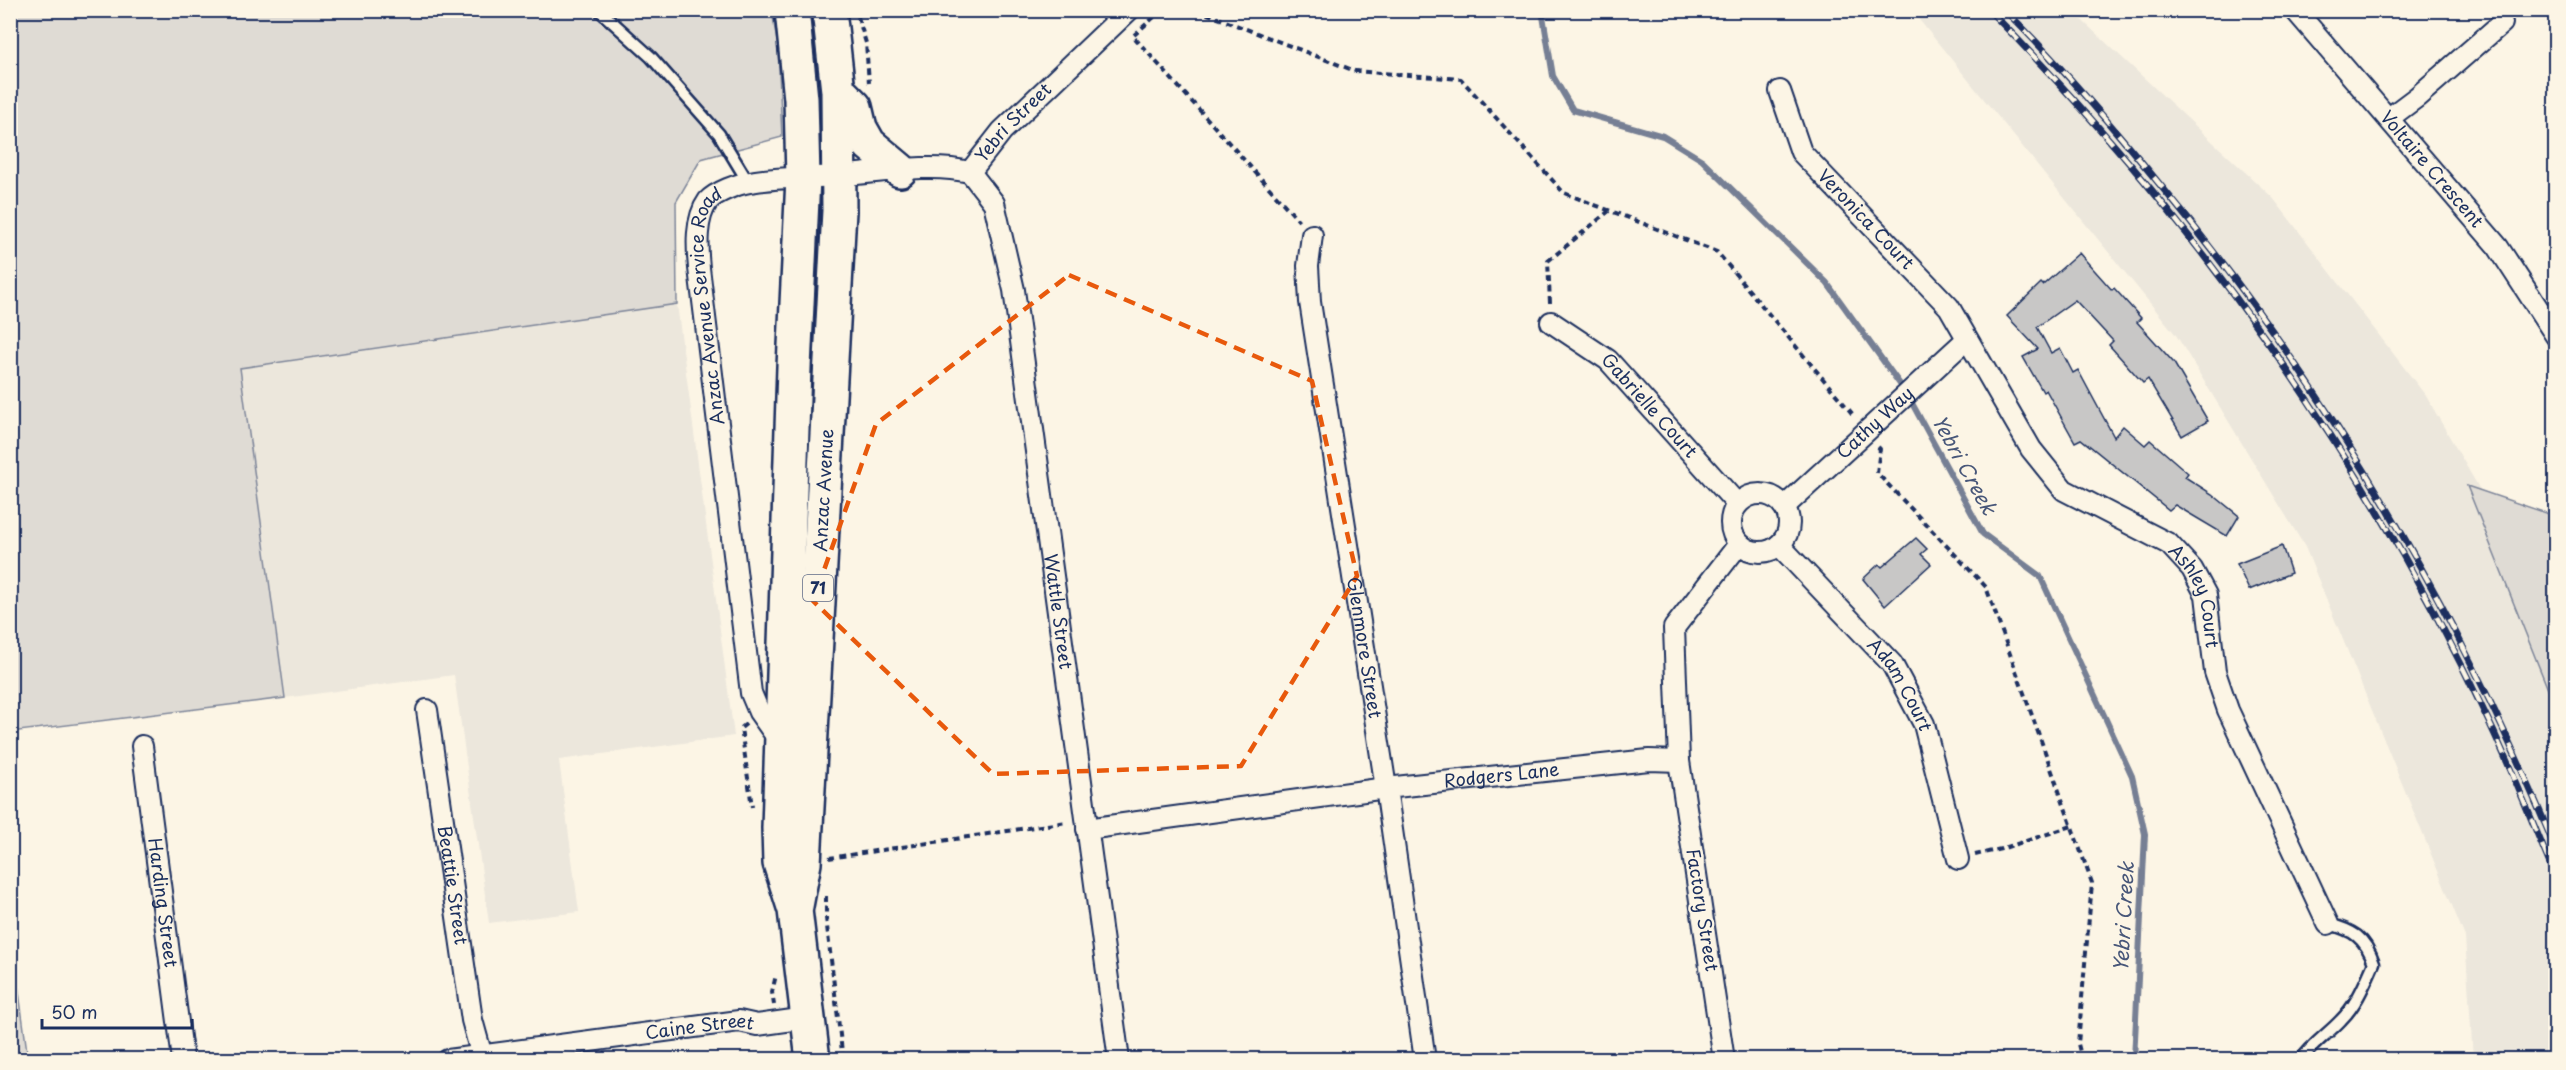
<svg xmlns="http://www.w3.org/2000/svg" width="2566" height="1070" font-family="'Playpen Sans',sans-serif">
  <rect width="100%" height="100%" fill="#fcf5e5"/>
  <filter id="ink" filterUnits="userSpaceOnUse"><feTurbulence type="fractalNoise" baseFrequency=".0167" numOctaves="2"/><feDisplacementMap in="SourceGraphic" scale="12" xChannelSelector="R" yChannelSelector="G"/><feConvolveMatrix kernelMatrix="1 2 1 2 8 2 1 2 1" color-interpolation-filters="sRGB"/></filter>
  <g filter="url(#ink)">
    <g fill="#ece7dc">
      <polygon points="1912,11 2072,11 2273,198 2426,396 2490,507 2555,651 2555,1059 2473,1059 2465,937 2305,547 2176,335"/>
      <polygon points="677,304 734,736 559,760 579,912 489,923 454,675 285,698 240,368"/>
    </g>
    <g fill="#dfdbd4" stroke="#7d8599" stroke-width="1.5">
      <polygon points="10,11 772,11 778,48 782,137 701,159 676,202 677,304 240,368 285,698 11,732"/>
      <polygon points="2467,486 2555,516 2555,708 2555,707"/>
      <polygon points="11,933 28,1059 11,1059"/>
    </g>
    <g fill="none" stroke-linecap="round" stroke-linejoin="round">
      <polyline stroke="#767f94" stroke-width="6" points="1542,10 1553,76 1573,110 1663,136 1702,160 1827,283 1907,394 1983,534 2040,576 2132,776 2145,834 2134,1060"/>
    </g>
    <g fill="#c8c7c6" stroke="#1b2f5e" stroke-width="1.5">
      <polygon points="2079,253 2112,290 2114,288 2141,318 2137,322 2174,363 2208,421 2182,436 2148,379 2143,383 2109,345 2113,341 2075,300 2037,327 2051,353 2060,348 2073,373 2078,370 2114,437 2123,426 2145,445 2150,440 2188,473 2185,477 2212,494 2239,516 2227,536 2175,505 2169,510 2081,439 2075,442 2046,390 2043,392 2023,357 2038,349 2007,316 2041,283 2043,285"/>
      <polygon points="1916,538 1927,549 1921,554 1931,564 1885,606 1863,579 1879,564 1882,567"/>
      <polygon points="2282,546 2291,573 2249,590 2237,564"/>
    </g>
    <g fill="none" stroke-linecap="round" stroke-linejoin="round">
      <g stroke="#1b2f5e" stroke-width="15">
        <g id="lane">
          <polyline points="599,10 651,57 719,134 748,182"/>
          <path d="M2301 1060C2313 1043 2328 1034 2341 1020 2357 1004 2365 983 2374 963 2365 937 2353 930 2328 924"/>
        </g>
      </g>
      <g stroke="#1b2f5e" stroke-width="24">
        <g id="street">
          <path id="s1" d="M2295 10 2498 247 2556 336"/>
          <path id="s2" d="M1780 91 1801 152 1949 307 2031 449 2064 490 2169 544 2192 569 2206 595 2215 672 2228 710 2328 924"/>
          <polyline points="2389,118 2417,97 2502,23"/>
          <path id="s3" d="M970 172 994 203 1014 290 1119 1060"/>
          <path id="s4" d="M970 172 1002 131 1129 10"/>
          <path id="s5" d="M1312 235 1308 266 1310 302 1386 788 1425 1060"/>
          <path id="s6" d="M1551 322 1608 360 1737 504"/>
          <circle cx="1760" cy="523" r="29"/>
          <path id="s7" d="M1784 507 1967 339"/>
          <path id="s8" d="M1779 545 1892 664 1924 724 1958 859"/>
          <path id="s9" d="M427 710 472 1020 483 1060"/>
          <path id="s10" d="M781 743 759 712 751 693 699 268C697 248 695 219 708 201 716 192 738 184 750 182 778 177 808 178 837 176 880 173 927 162 970 172"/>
          <path id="s11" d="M142 746 183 1060"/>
          <path id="s12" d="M1087 829 1386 788 1649 760 1679 761"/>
          <path id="s13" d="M448 1060 739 1021 757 1025 807 1018"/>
          <polyline points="1724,1060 1679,761 1674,628 1739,544"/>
        </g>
      </g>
      <g stroke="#1b2f5e" stroke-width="38">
        <g id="highway">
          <polyline points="792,10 801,99 803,178 794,367 779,828 780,863 795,910 813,1060"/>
          <polyline points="842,94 855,107 860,128 869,144 900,170"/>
          <path id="s14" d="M796 906 804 863 839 211 838 91 829 10"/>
        </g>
      </g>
      <g stroke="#1b2f5e" stroke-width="4" stroke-dasharray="6 4.5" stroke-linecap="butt">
        <polyline points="1162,10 1133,36 1299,221"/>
        <polyline points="1197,10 1355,71 1461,79 1564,193 1717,252 1855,417"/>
        <polyline points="858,17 866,43 869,83"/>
        <polyline points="1550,303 1548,261 1609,211"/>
        <polyline points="1878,447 1880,449 1877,473 1986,587 2092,883 2078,1044 2082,1060"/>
        <polyline points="746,724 741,728 752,807"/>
        <polyline points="1975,855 2001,849 2072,826"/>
        <polyline points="829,858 1067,822"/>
        <polyline points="826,896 826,918 843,1060"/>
        <polyline points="774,1005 772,992 776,975"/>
      </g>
      <use href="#lane" stroke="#fcf5e5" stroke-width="10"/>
      <use href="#street" stroke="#fcf5e5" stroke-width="20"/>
      <use href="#highway" stroke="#fcf5e5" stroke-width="33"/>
      <g stroke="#1b2f5e" stroke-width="7">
        <g id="rail">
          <path d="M1989 10C2194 217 2367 460 2490 724 2514 774 2534 827 2556 878"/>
          <path d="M2005 10C2059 64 2109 122 2157 181 2324 382 2457 608 2556 850"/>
        </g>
      </g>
      <use href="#rail" stroke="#fcf5e5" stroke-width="4.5" stroke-dasharray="14" stroke-linecap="butt"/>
    </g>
  </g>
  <path fill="none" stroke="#e8590c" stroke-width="4.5" stroke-dasharray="12 8" stroke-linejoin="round" d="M1069 275 1312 381 1357 576 1241 766 993 774 813 601 876 424Z"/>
  <g text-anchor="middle" stroke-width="4.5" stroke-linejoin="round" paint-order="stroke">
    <rect fill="#fcf5e5" stroke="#5e6a86" stroke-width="1.5" x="803" y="575" width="30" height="26" rx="4.5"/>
    <g font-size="16" font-weight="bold" fill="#1b2f5e">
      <text x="818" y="594">71</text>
    </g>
    <g font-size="18" fill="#1b2f5e" stroke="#fcf5e5">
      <text dy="6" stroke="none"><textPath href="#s4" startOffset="66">Yebri Street</textPath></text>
      <text dy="6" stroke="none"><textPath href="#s1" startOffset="210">Voltaire Crescent</textPath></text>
      <text dy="6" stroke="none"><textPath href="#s2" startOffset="158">Veronica Court</textPath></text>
      <text dy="6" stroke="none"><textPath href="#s10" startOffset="450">Anzac Avenue Service Road</textPath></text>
      <text dy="6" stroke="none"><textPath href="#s6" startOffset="130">Gabrielle Court</textPath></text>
      <text dy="6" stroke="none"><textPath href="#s7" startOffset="124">Cathy Way</textPath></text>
      <text dy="6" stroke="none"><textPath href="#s14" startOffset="417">Anzac Avenue</textPath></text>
      <text dy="6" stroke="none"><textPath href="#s2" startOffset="674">Ashley Court</textPath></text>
      <text dy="6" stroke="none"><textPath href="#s3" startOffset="453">Wattle Street</textPath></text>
      <text dy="6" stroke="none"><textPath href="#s5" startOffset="417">Glenmore Street</textPath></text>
      <text dy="6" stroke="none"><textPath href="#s8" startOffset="186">Adam Court</textPath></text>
      <text dy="6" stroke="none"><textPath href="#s12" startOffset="418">Rodgers Lane</textPath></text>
      <text dy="6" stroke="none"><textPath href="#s9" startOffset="177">Beattie Street</textPath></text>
      <text dy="6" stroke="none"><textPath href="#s11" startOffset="158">Harding Street</textPath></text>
      <text transform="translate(1702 910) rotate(81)" y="6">Factory Street</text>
      <text dy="6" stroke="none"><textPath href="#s13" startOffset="254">Caine Street</textPath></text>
    </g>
    <g font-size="20" font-style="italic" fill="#485779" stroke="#fcf5e5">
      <text transform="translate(1964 465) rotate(61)" y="7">Yebri Creek</text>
      <text transform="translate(2124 917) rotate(-87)" y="7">Yebri Creek</text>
    </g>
  </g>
  <rect width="2566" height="1070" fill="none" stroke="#fcf5e5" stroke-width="36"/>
  <rect x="18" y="18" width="2530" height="1034" fill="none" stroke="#1b2f5e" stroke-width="2" filter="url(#ink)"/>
  <path d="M42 1019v9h150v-9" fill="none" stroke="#1b2f5e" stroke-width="3"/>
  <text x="51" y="1019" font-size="18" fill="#1b2f5e" stroke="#fcf5e5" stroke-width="4.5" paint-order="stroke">50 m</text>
</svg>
